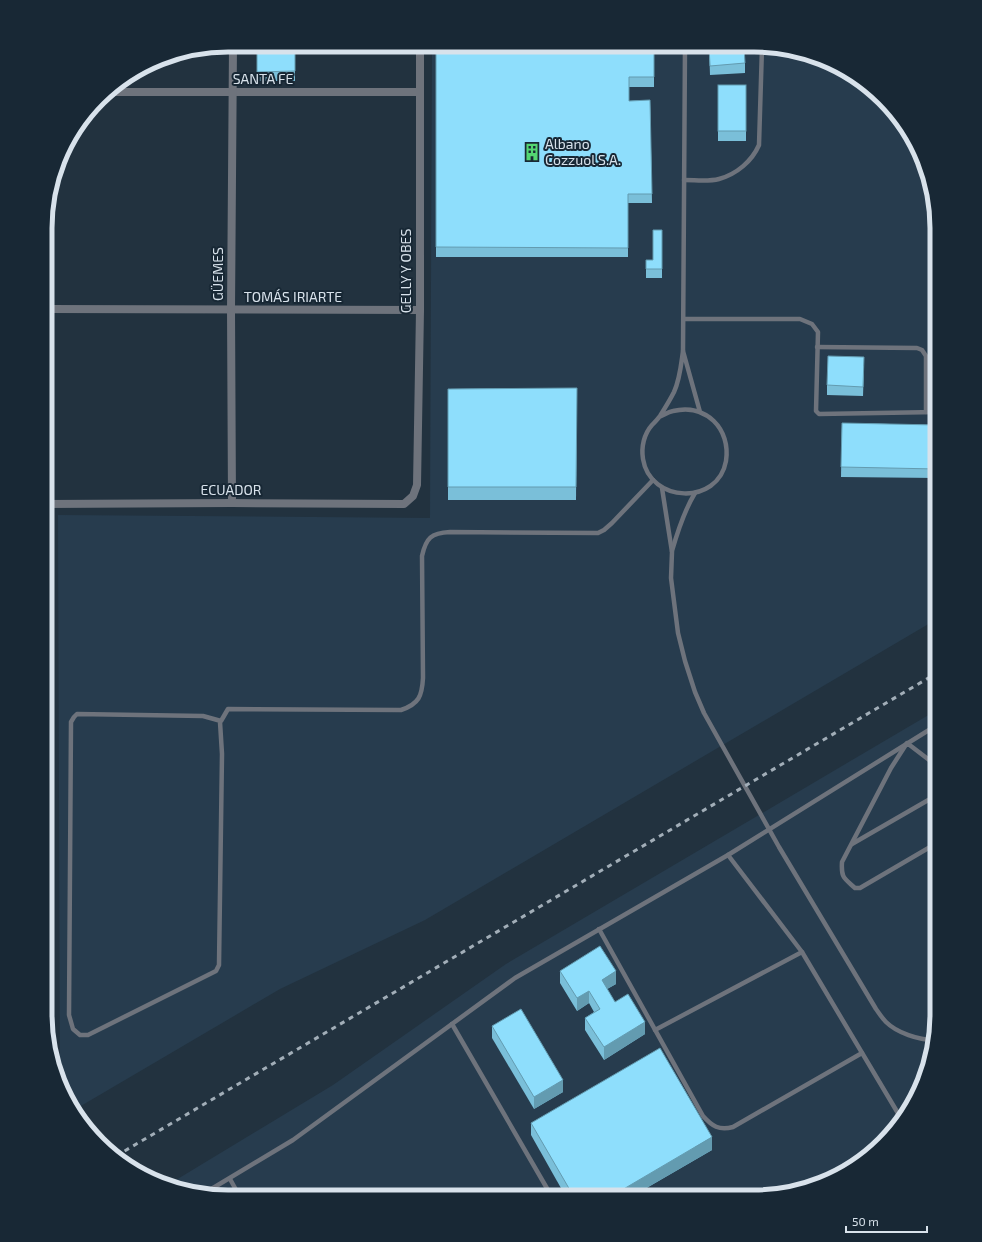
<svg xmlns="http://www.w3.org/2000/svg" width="982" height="1242" font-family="'Exo 2',sans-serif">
  <rect width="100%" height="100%" fill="#22323f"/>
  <g fill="#273c4e">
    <polygon points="432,46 778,47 856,76 913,137 931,180 937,227 937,619 425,920 280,989 74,1110 69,1105 60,1082 58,515 430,518"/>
    <polygon points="937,710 937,1026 927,1073 906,1116 845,1173 766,1197 215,1197 166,1186 333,1085 506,964"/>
  </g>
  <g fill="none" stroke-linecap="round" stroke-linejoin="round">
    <g stroke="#6e737c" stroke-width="4.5">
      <path d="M684 180C696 180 708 182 719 179 737 174 752 161 759 145L762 47"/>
      <polyline points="684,319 800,319 812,324 818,332 816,411 819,414 937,412"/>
      <polyline points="817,347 917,348 922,350 926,356 926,412"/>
      <polyline points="683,351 685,46"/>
      <path d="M659 417C664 415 668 412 673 411 706 403 731 429 726 461 718 506 650 503 643 459 641 447 644 434 652 425 655 422 658 419 660 416 665 408 670 400 674 392 680 379 681 365 683 351L700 412"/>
      <path d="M662 488 672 552 671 578 678 633 685 661 695 692 704 713 779 847 876 1009C879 1013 882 1018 886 1022 897 1033 919 1040 934 1040"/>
      <path d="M672 551C678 530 684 511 695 493"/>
      <path d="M221 721 203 716 77 714 74 717 71 722 69 1015 73 1029 80 1035H88L216 971 219 965 222 754 220 722 221 721 228 709 401 710C419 704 422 696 423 678L422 556C426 538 431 533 450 532L598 533 604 530 612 523 653 480"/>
      <path d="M937 843 860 888H855C844 878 841 878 842 862L891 768 907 743 937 766"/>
      <polyline points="852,844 937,795"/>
      <polyline points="728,855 802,952 902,1120"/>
      <path d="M599 929 703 1116C712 1126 719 1131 733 1127L862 1053"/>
      <polyline points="452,1024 552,1197"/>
      <polyline points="655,1030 802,952"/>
      <polyline points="230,1179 240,1197"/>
      <polyline points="203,1194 293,1140 515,978 728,855 937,725"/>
    </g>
    <g stroke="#6e737c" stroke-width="8">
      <polyline points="106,92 420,92"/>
      <polyline points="46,309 420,310"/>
      <polyline points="46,349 47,202"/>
      <polyline points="232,503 231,310 233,45"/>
      <polyline points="46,504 232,503 404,504 413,496 417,485 420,310 420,46"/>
      <polyline points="46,691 46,664"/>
    </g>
    <polyline stroke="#a2aeb8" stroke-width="3" stroke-dasharray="5 5" stroke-linecap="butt" points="116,1156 937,673"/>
  </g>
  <g fill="#7abfd9">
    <rect x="257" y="45" width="38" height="36"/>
    <polygon points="436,46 654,46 654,87 629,87 629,101 650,100 652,203 628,203 628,257 436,257"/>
    <polygon points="709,46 745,63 745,73 710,75"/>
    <rect x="718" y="85" width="28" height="56"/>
    <polygon points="662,230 662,278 646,278 646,260 653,260"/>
    <polygon points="864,366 863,396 827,395 827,385"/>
    <polygon points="577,388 576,500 448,500 448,389"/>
    <polygon points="842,423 937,425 937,478 841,477"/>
    <polygon points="560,971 616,984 607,989 615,1002 645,1034 604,1060 585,1030 585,1018 594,1012 589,1003 577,1011 560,983"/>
    <polygon points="492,1026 563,1092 534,1109 492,1038"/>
    <polygon points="531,1123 712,1150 631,1197 566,1197 531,1135"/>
  </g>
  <g fill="#639bb0">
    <polygon points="616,971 616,984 602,992 602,980"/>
    <polygon points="589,991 589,1003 577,1011 577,998"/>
    <polygon points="645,1022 645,1034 604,1060 604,1047"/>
    <polygon points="563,1080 563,1092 534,1109 534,1097"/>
    <polygon points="712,1137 712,1150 631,1197 610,1197"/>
  </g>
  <g fill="#8edefc" stroke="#639bb0">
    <polygon points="257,45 295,45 295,71 257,72"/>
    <polygon points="436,46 654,46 654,77 629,77 629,101 650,100 652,194 628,194 628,248 436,247"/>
    <polygon points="709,46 744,46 745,63 710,66"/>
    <rect x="718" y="85" width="28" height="46"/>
    <polygon points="653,230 662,230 662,269 646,269 646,260 653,260"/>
    <polygon points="828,356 864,357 863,387 827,385"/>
    <polygon points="577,388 576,487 448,487 448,389"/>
    <polygon points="842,423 937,425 937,469 841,467"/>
    <polygon points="600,946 616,971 602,980 615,1002 628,994 645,1022 604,1047 585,1018 600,1009 589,991 577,998 560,971"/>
    <polygon points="521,1009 563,1080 534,1097 492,1026"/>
    <polygon points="660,1048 712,1137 610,1197 574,1197 531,1123"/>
    <polygon points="525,1193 527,1197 518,1197"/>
  </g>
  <defs>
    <g id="building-bare" transform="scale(1.38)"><path d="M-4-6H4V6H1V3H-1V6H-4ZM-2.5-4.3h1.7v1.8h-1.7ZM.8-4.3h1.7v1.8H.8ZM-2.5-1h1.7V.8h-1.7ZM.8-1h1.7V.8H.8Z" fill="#54d672" stroke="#182835" stroke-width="2.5" paint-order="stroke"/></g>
  </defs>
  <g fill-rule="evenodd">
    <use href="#building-bare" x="532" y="152"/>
  </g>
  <g text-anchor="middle" stroke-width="4" stroke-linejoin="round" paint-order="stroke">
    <g font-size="14" fill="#d8e2eb" stroke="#182835">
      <text x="263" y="84">SANTA FE</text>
      <text transform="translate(406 271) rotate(-90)" y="5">GELLY Y OBES</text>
      <text transform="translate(218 274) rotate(-90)" y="5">GÜEMES</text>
      <text x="293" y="302">TOMÁS IRIARTE</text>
      <text x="231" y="495">ECUADOR</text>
    </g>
    <g font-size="14" fill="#d8e2eb" stroke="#182835" text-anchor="start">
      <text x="545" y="149">Albano<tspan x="545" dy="16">Cozzuol S.A.</tspan></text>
    </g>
  </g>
  <path d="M0 0H982V1242H0ZM228 52H754A176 176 0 0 1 930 228V1014A176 176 0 0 1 754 1190H228A176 176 0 0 1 52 1014V228A176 176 0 0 1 228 52Z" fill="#182835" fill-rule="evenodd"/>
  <path fill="none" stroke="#d8e2eb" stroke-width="5" d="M228 52H754A176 176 0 0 1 930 228V1014A176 176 0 0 1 754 1190H228A176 176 0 0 1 52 1014V228A176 176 0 0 1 228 52Z"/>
  <path d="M846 1226v6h81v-6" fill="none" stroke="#d8e2eb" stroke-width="2"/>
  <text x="852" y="1226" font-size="12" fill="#d8e2eb" stroke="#182835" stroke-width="3" paint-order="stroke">50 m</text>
</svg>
